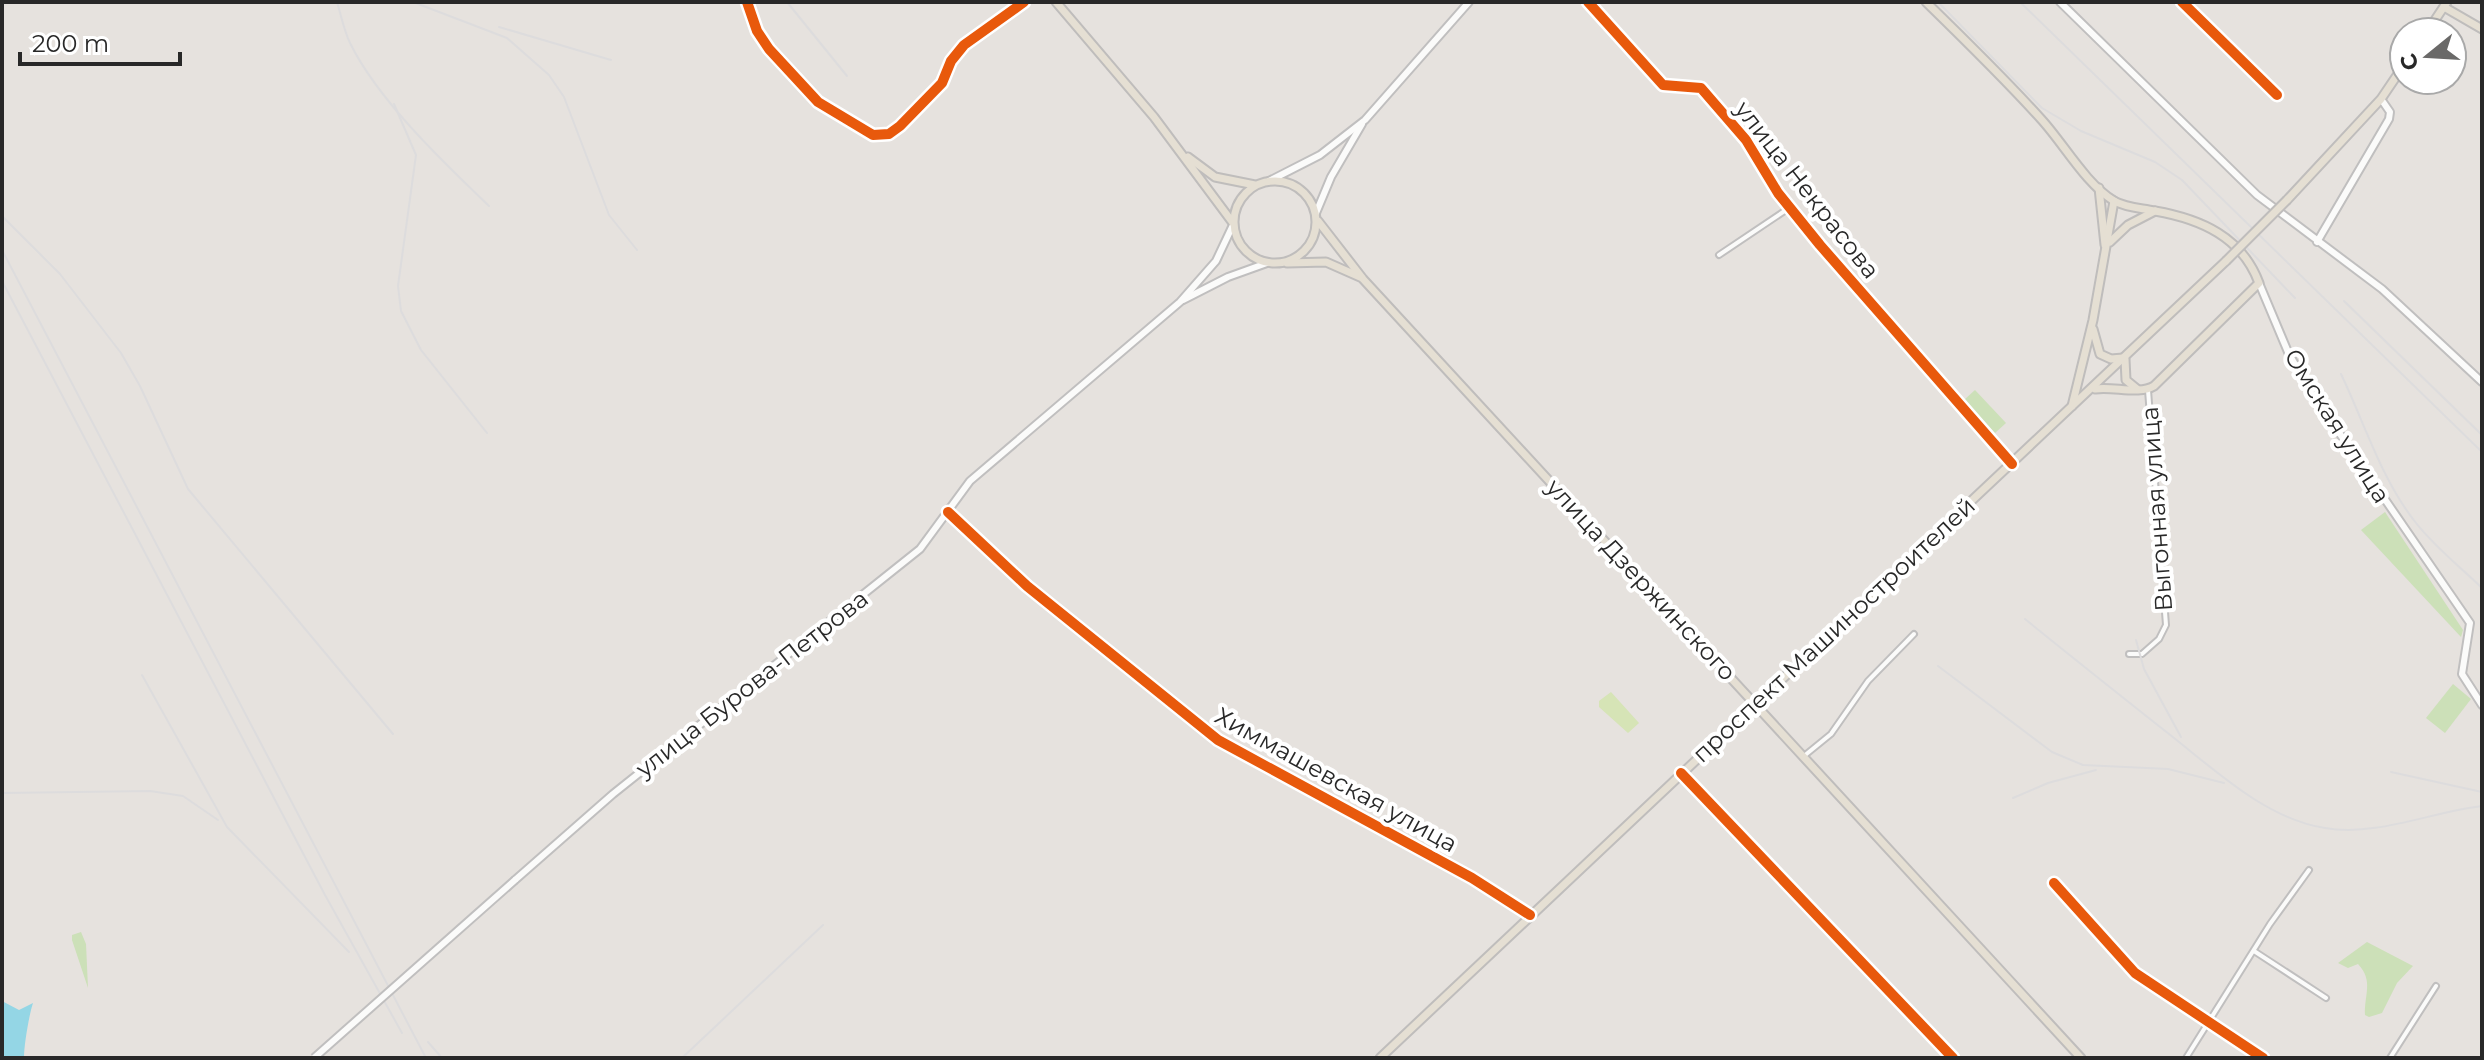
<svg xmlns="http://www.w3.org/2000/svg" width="2484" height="1060" font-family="Montserrat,sans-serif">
  <rect width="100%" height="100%" fill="#e6e2de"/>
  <g fill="#cce0b8">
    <polygon points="1975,390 2006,423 1995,433 1964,400"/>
    <polygon points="2385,512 2463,630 2461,637 2361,530"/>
    <polygon points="2453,684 2471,699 2445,733 2426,718"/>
    <polygon points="81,932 86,944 88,988 72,940 72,935"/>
    <path d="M2367 942 2413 966 2397 983 2382 1013 2369 1017 2365 1015C2364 995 2374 981 2358 964L2348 968 2338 963Z"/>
  </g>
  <polygon fill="#d6e4b6" points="1611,692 1639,723 1628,733 1599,707 1599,701"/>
  <path fill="#94d6e5" d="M2 1001 19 1010 33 1003C29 1015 24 1045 24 1058H2Z"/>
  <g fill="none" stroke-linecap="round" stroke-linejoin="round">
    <g stroke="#c0bfbf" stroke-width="8">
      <g id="street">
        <polyline points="747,2 757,31 769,49 818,102 873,135 889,134 900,126 942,83 951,61 964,45 1024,2"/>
        <polyline points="1588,2 1663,85 1701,88 1746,140 1778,193 1820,245 2011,463"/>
        <polyline points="2182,2 2277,95"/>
        <polyline points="1719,255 1789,208"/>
        <polyline points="2129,654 2142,654 2159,639 2166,625 2148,390"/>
        <polyline points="1804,756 1831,734 1868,681 1914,634"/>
        <polyline points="1682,773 1953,1058"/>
        <polyline points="2054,883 2135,973 2263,1058"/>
        <polyline points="2254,951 2326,998"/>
        <polyline points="2186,1058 2270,924 2309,870"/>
        <polyline points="2390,1058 2436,986"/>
      </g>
    </g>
    <g stroke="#c0bfbf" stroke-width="10">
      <g id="secondary">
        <polyline points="2060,2 2257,195 2382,289 2482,382"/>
        <polyline points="1269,181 1320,155 1365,120 1469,2"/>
        <polyline points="1316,213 1331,177 1362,124"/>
        <polyline points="2317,242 2389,119 2390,112 2381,99"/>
        <polyline points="2259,283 2288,352 2307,386 2470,623 2462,674 2482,705"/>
        <polyline points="1183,300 1228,277 1267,263"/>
        <polyline points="948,512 1027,586 1218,740 1472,878 1530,915"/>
        <polyline points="515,880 613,794 920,549 970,481 1180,302 1216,261 1233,225"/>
      </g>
    </g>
    <g stroke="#bfbdbc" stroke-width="11">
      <g id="primary">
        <polyline points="1056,2 1154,117 1233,223"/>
        <path d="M1926 2C1965 40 2005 79 2041 119 2064 144 2085 183 2114 201 2127 208 2141 208 2155 211 2201 219 2242 237 2259 283L2154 386C2139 395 2113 386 2095 389"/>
        <polyline points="2444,7 2482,29"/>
        <polyline points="2427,32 2447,2"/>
        <polyline points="1188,157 1215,177 1255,185"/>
        <circle cx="1275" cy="222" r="41"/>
        <polyline points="2099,188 2105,245"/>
        <polyline points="2287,200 2381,99 2404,65"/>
        <polyline points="1318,221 1363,279 2081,1058"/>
        <polyline points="2110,242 2128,225 2155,211"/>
        <polyline points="1287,263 1326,262 1360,277"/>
        <polyline points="2093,329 2100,354 2111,359 2123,358"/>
        <polyline points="2125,359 2126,380 2137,389"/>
        <polyline points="2072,406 2093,320 2114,201"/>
        <polyline points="1380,1058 2226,261"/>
      </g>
    </g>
    <use href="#street" stroke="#fbfbfa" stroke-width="4"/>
    <use href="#secondary" stroke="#fbfbfa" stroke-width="6"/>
    <use href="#primary" stroke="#e5dfd3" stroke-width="7"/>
    <g stroke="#dddcdd" stroke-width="2">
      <path d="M337 2C341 15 344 31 350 43 378 100 443 162 489 206"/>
      <polyline points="413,2 507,38 549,75 564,97 609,215 637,250"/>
      <polyline points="787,2 847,76"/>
      <polyline points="1938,2 2042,108 2081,131 2155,162 2182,180 2295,298"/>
      <polyline points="2020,2 2482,452"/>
      <polyline points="499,27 611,60"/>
      <polyline points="394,104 416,155 398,286 401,311 421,350 487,433"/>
      <polyline points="2,216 60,274 121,353 140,386 188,489 393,734"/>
      <polyline points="2,250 426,1058"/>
      <polyline points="2,281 325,895 402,1033"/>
      <polyline points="2344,301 2482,435"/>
      <path d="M2341 374C2365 424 2381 479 2416 523 2435 547 2460 567 2482 588"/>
      <path d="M2025 619C2073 658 2121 696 2169 734 2215 770 2266 819 2325 828 2376 837 2431 812 2482 806"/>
      <polyline points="2136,640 2144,669 2181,737"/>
      <polyline points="1938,666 2052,752 2083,765 2168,769 2224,783"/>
      <polyline points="142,675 227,827 349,952"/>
      <polyline points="2391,772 2482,792"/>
      <polyline points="2,793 150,791 183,796 218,820"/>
      <polyline points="2013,798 2048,783 2096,770"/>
      <polyline points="428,1042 442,1058"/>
      <polyline points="682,1058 823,925"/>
    </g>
    <g stroke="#c0bfbf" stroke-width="10" stroke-linecap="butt">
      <polyline id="secondary-bridge" points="314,1058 515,880"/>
    </g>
    <g stroke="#bfbdbc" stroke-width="11" stroke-linecap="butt">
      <polyline id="primary-bridge" points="2226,261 2287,200"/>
    </g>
    <use href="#secondary-bridge" stroke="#fbfbfa" stroke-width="6"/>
    <use href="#primary-bridge" stroke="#e5dfd3" stroke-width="7"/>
    <g stroke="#fff" stroke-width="15">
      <g id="cycleway">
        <polyline points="747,2 757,31 769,49 818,102 873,135 889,134 900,126 942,83 951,61 964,45 1024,2"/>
        <polyline points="1588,2 1663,85 1701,88 1746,140 1778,193 1820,245 2012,464"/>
        <polyline points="2182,2 2277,95"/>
        <polyline points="948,512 1027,586 1218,740 1472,878 1530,915"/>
        <polyline points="1681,773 1953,1058"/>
        <polyline points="2054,883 2135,973 2263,1058"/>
      </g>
    </g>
    <use href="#cycleway" stroke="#e8590c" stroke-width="10"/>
  </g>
  <g text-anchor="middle" stroke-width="8" stroke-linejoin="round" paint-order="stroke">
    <g font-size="24" fill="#282828" stroke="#fff">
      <text transform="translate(1807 190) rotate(52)" y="8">улица Некрасова</text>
      <text transform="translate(2337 426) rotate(58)" y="8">Омская улица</text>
      <text transform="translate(2157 509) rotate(-94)" y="8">Выгонная улица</text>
      <text transform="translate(1641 580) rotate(47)" y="8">улица Дзержинского</text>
      <text transform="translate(1834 630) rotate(-43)" y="8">проспект Машиностроителей</text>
      <text transform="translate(752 684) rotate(-38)" y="8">улица Бурова-Петрова</text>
      <text transform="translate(1336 780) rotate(29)" y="8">Химмашевская улица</text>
    </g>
  </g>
  <rect width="2484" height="1060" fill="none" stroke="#282828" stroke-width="8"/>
  <g transform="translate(2428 56) rotate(252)"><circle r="38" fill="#ffffff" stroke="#a9a9a9" stroke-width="2"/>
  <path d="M0-6L14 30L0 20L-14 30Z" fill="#6a6968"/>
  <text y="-12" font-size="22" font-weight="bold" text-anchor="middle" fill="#282828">С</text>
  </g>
  <path d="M20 52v12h160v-12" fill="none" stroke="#282828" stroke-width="4"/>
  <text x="32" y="52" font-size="24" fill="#282828" stroke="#ffffff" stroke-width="6" paint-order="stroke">200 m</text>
</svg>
